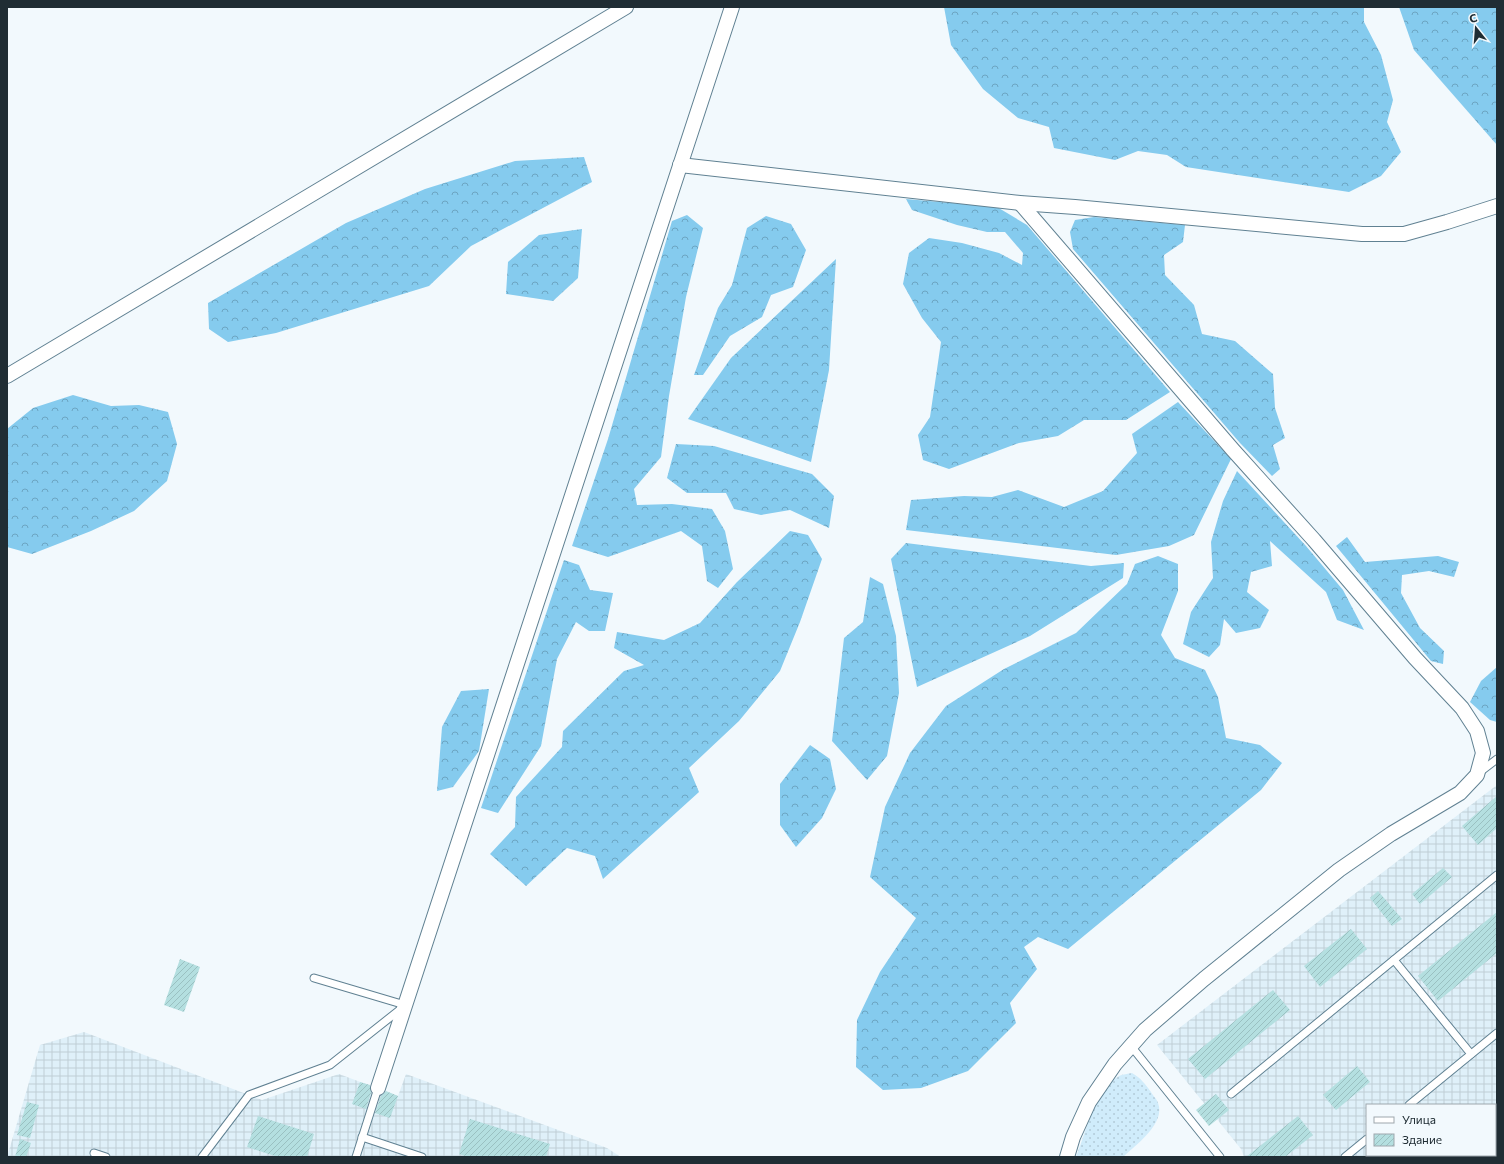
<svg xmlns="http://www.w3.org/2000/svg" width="1504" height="1164" font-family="Commissioner,sans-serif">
  <defs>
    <pattern id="industrial-grid" width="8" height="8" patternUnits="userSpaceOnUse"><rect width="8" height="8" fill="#dff0f9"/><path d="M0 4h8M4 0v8" fill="none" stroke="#bfced6"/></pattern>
    <pattern id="grass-dots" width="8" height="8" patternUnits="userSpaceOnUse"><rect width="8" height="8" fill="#d0ecfb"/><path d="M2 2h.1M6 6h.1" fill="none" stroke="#b2cbd8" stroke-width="1.8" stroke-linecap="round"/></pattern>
    <pattern id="forest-crowns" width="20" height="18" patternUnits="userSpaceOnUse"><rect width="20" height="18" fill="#85cbee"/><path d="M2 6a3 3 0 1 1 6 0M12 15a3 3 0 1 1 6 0" fill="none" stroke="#6ca5c2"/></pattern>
    <pattern id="building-hatch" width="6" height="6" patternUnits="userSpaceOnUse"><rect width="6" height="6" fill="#b4dfe0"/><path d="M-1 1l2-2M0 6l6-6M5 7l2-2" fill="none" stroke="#9ac0c1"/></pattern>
  </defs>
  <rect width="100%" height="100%" fill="#f2f9fd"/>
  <g fill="url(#industrial-grid)" fill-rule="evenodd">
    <path d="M1497 785V1157H1244L1241 1149 1157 1045ZM1367 1105H1495V1155H1367Z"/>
    <polygon points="84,1032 262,1100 339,1074 398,1096 406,1074 607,1148 621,1157 7,1157 40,1045"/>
  </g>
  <path fill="url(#grass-dots)" d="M1132 1073C1141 1078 1145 1084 1151 1092 1153 1096 1157 1099 1158 1103 1166 1123 1136 1145 1123 1157H1076C1086 1132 1095 1090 1119 1076 1123 1074 1128 1074 1132 1073Z"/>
  <g fill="url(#forest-crowns)">
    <polygon points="944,7 1364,7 1364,22 1381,55 1393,100 1387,122 1401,152 1381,176 1349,192 1186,167 1167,155 1138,151 1115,160 1054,148 1049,127 1018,118 983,89 951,45"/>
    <polygon points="1399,7 1497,7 1497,145 1414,50"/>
    <polygon points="584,157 592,182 471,246 429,286 276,333 228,342 209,329 208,303 346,223 425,189 515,161"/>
    <polygon points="906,199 997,207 1027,225 1170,392 1126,420 1084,420 1058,436 1019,443 949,469 923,460 918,435 930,417 941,342 922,318 903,284 909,253 929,238 962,243 999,253 1022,265 1023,253 1005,232 987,232 957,225 912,210"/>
    <polygon points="687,215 703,228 686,297 669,396 661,457 634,489 637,505 672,504 712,509 725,531 733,569 718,588 707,581 702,546 681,531 608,557 572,546 608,439 672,221"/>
    <polygon points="766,216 791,224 806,250 793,287 771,295 762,317 730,336 703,375 694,375 718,308 732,285 747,228"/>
    <polygon points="1094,217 1185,225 1183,242 1164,255 1165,275 1194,305 1202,334 1235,341 1273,374 1275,408 1285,438 1273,445 1280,469 1272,476 1240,443 1073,249 1070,232 1075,220"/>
    <polygon points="582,229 578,278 553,301 506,294 508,262 539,235"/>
    <polygon points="836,259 829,370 811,462 688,419 731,358"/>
    <polygon points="73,395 111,406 139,405 168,412 177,444 167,481 134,511 91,531 32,554 7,547 7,429 33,408"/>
    <polygon points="1178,402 1231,459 1194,535 1169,546 1116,555 906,530 911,500 964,496 992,497 1018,490 1064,507 1103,491 1137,453 1132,434"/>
    <polygon points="676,444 714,446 812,474 834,496 829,528 790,510 761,515 734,509 726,493 687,493 667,478"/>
    <polygon points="1237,471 1306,546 1343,590 1364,630 1337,620 1326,592 1270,541 1272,566 1251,572 1247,592 1269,610 1260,628 1236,633 1224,619 1220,645 1209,657 1183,644 1191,612 1213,578 1211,542 1223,501"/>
    <polygon points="790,531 808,535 822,559 800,622 780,671 739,721 689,768 699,792 603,879 595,856 567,848 526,886 490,854 515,827 516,797 562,747 563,731 624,671 644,665 614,648 617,632 664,640 700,623 737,582"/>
    <polygon points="1347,537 1365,562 1438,556 1459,562 1454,577 1429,571 1402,575 1401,593 1420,628 1444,651 1443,664 1431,661 1336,546"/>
    <polygon points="906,543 1091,566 1124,563 1123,578 1030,636 917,687 891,559"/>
    <polygon points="1158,556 1178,564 1178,591 1161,635 1175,658 1205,670 1218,697 1226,738 1260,745 1282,763 1261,790 1068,949 1038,937 1024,947 1037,969 1010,1003 1016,1023 968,1071 921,1088 883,1090 856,1067 857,1020 880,972 916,918 870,877 885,807 910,753 946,706 1004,669 1076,633 1127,584 1135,564"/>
    <polygon points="564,560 579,565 590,590 613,593 605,631 589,631 576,622 557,659 541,746 498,813 481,808"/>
    <polygon points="870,577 883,584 896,636 899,693 887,756 867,780 832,741 844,638 863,622"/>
    <polygon points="1497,667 1497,722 1490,720 1470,702 1481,681"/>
    <polygon points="489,689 479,751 453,787 437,791 442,727 461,691"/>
    <polygon points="810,745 830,759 836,789 822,818 796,847 780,825 780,784"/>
  </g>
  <g fill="url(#building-hatch)">
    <polygon points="1497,796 1497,828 1478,845 1462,826"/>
    <polygon points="1443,868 1452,877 1420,904 1412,894"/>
    <polygon points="1378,891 1402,919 1392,926 1370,898"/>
    <polygon points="1497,912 1497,953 1438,1001 1418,976"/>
    <polygon points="1351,929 1367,949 1320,987 1304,966"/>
    <polygon points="180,959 200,967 184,1012 164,1005"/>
    <polygon points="1273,990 1290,1010 1205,1079 1188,1059"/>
    <polygon points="1357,1066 1370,1082 1336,1110 1323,1095"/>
    <polygon points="360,1082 370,1085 371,1093 366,1109 352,1104"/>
    <polygon points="386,1091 398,1096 390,1118 375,1113 381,1096"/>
    <polygon points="1216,1094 1229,1110 1209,1126 1196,1110"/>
    <polygon points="27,1102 39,1105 30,1138 17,1135"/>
    <polygon points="258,1116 314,1134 307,1157 278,1157 247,1147"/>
    <polygon points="1298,1116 1313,1135 1285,1157 1246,1157"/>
    <polygon points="470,1119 550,1144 546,1157 468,1157 459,1154"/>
    <polygon points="20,1139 31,1143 26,1157 15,1157"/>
  </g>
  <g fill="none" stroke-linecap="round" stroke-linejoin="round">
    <g stroke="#608192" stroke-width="9">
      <g id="lane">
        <polyline points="1480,772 1497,759"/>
        <polyline points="1394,960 1471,1054"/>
        <polyline points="314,978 405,1005"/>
        <polyline points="1131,1046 1220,1157"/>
        <polyline points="1231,1094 1497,875"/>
        <polyline points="1409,1105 1497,1033"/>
        <polyline points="362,1137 422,1157"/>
        <polyline points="94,1153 106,1157"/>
        <polyline points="202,1157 249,1095 330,1065 402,1008"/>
        <polyline points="356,1157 378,1088"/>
        <polyline points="1345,1157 1367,1139"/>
      </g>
    </g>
    <g stroke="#608192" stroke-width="16">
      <g id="street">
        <polyline points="680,165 1020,203 1075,207 1362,234 1404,234 1447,222 1497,206"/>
        <polyline points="1020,203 1233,450 1314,540 1415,658 1462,708 1477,731 1483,753 1477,775 1460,793 1391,834 1339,870 1204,979 1145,1030 1115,1064 1089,1102 1073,1137 1067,1157"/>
        <polyline points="7,376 626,7"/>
        <polyline points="378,1088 732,7"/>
      </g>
    </g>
    <use href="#lane" stroke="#fff" stroke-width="7"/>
    <use href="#street" stroke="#fff" stroke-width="14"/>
  </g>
  <rect width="1504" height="1164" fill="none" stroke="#202d34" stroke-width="16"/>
  <rect x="1366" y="1104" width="130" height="52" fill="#f2f9fd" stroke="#9ea7ad"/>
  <rect x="1374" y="1117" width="20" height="6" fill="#ffffff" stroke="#9ea7ad"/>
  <text x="1402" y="1124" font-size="12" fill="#202d34">Улица</text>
  <rect x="1374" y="1134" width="20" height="12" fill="url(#building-hatch)" stroke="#9ea7ad"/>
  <text x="1402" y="1144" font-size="12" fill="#202d34">Здание</text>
  <g transform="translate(1476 28) rotate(343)" stroke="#f2f9fd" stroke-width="3" paint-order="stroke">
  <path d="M0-3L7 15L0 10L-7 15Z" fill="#202d34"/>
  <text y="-6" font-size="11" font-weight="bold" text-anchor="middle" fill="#202d34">С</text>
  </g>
</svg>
